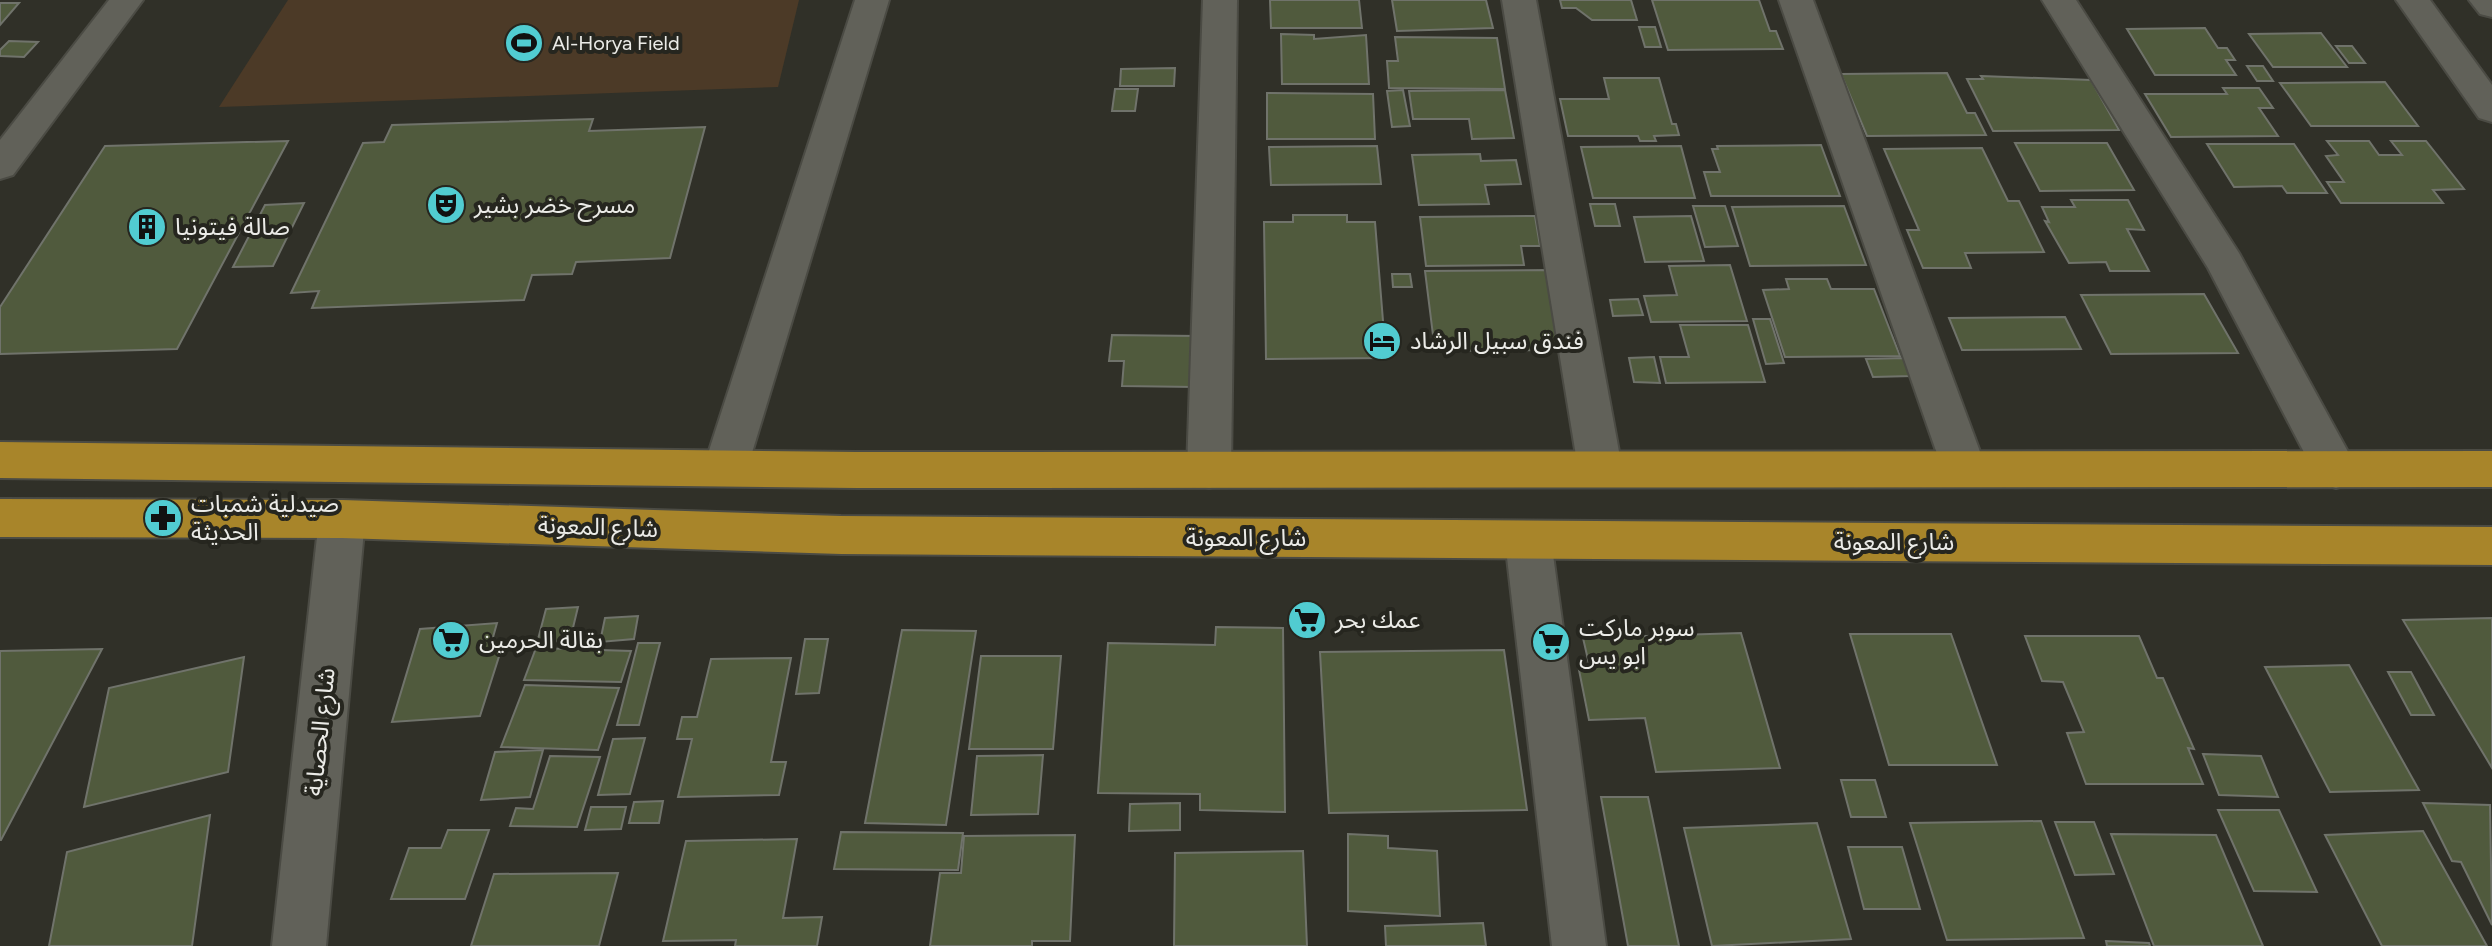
<svg xmlns="http://www.w3.org/2000/svg" width="2492" height="946" font-family="Figtree,'Noto Sans Arabic',sans-serif">
  <rect width="100%" height="100%" fill="#303028"/>
  <polygon fill="#4c3a27" points="288,0 799,0 778,87 219,107"/>
  <g fill="#505a3d" stroke="#70736b" stroke-width="2">
    <polygon points="1270,0 1359,0 1362,28 1271,28"/>
    <polygon points="1392,0 1486,0 1493,28 1397,31"/>
    <polygon points="1560,0 1631,0 1637,20 1592,20 1576,8 1562,8"/>
    <polygon points="1652,0 1759,0 1770,31 1776,31 1783,49 1668,50"/>
    <polygon points="0,3 19,3 0,25"/>
    <polygon points="1639,27 1655,27 1661,47 1645,47"/>
    <polygon points="2205,28 2218,48 2227,48 2235,60 2226,60 2236,75 2155,75 2127,29"/>
    <polygon points="2321,33 2347,67 2273,67 2249,34"/>
    <polygon points="1281,34 1314,35 1314,39 1366,35 1369,84 1282,84"/>
    <polygon points="1395,37 1497,38 1505,89 1389,88 1387,61 1398,61"/>
    <polygon points="9,41 38,42 24,57 0,56 0,50"/>
    <polygon points="2336,46 2352,46 2365,63 2349,63"/>
    <polygon points="2247,66 2263,66 2273,81 2257,81"/>
    <polygon points="1175,68 1174,86 1120,86 1121,69"/>
    <polygon points="1947,73 1967,113 1975,113 1986,135 1867,136 1841,74"/>
    <polygon points="1981,76 2091,80 2119,130 1993,131 1967,79 1983,79"/>
    <polygon points="1604,78 1659,78 1672,124 1676,124 1679,135 1654,136 1656,141 1640,141 1638,136 1568,136 1560,99 1609,99"/>
    <polygon points="2385,82 2418,126 2311,126 2280,83"/>
    <polygon points="2223,88 2259,88 2273,108 2259,108 2278,136 2171,137 2145,94 2227,94"/>
    <polygon points="1115,89 1138,89 1135,111 1112,111"/>
    <polygon points="1403,90 1410,126 1392,127 1387,91"/>
    <polygon points="1505,90 1514,138 1472,139 1469,119 1413,119 1409,91"/>
    <polygon points="1267,93 1373,94 1375,139 1267,139"/>
    <polygon points="593,119 589,131 705,127 670,258 576,262 572,274 532,275 524,300 312,308 319,291 291,293 363,143 384,142 392,125"/>
    <polygon points="288,141 177,349 0,354 0,307 105,146"/>
    <polygon points="2327,141 2369,141 2379,155 2402,155 2391,141 2426,141 2464,189 2433,190 2443,203 2341,203 2327,182 2344,182 2326,156 2338,155"/>
    <polygon points="2015,143 2107,143 2134,190 2040,191"/>
    <polygon points="2207,144 2294,144 2327,193 2287,193 2282,186 2234,187"/>
    <polygon points="1821,145 1840,196 1711,196 1704,172 1720,172 1712,149 1718,149 1717,146"/>
    <polygon points="1377,146 1381,184 1271,185 1269,147"/>
    <polygon points="1681,146 1695,198 1593,198 1581,147"/>
    <polygon points="1982,148 2008,201 2019,201 2044,252 1965,253 1971,268 1923,268 1907,230 1919,230 1884,149"/>
    <polygon points="1480,154 1481,161 1516,160 1521,184 1485,185 1489,204 1419,205 1412,155"/>
    <polygon points="2071,200 2128,200 2144,230 2127,229 2149,271 2110,271 2106,262 2069,263 2045,221 2049,222 2042,207 2075,207"/>
    <polygon points="304,203 273,266 233,267 265,205"/>
    <polygon points="1590,204 1615,204 1620,226 1595,226"/>
    <polygon points="1693,206 1725,206 1738,246 1705,247"/>
    <polygon points="1844,206 1866,265 1750,266 1732,207"/>
    <polygon points="1293,215 1347,215 1347,222 1375,222 1386,358 1266,359 1264,222 1293,222"/>
    <polygon points="1535,216 1540,246 1521,246 1524,265 1426,266 1420,217"/>
    <polygon points="1691,216 1704,261 1645,262 1634,217"/>
    <polygon points="1730,265 1747,321 1651,322 1644,296 1677,295 1669,266"/>
    <polygon points="1551,270 1566,350 1435,351 1425,271"/>
    <polygon points="1392,274 1410,274 1412,287 1393,287"/>
    <polygon points="1786,279 1827,279 1831,289 1874,289 1900,356 1785,357 1763,290 1789,289"/>
    <polygon points="2204,294 2238,353 2111,354 2081,295"/>
    <polygon points="1638,299 1643,315 1613,316 1610,300"/>
    <polygon points="2065,317 2081,349 1962,350 1949,318"/>
    <polygon points="1753,319 1770,319 1784,363 1766,364"/>
    <polygon points="1680,325 1748,325 1765,382 1666,383 1660,357 1689,357"/>
    <polygon points="1112,335 1197,336 1195,387 1122,386 1124,361 1109,361"/>
    <polygon points="1654,357 1660,383 1634,382 1629,358"/>
    <polygon points="1904,358 1911,376 1873,377 1866,359"/>
    <polygon points="578,607 570,640 537,643 546,609"/>
    <polygon points="638,616 634,639 600,642 605,618"/>
    <polygon points="2492,618 2492,768 2403,620"/>
    <polygon points="497,623 490,648 502,647 480,716 392,722 420,629"/>
    <polygon points="1216,627 1283,628 1285,812 1200,810 1200,794 1098,793 1108,643 1215,645"/>
    <polygon points="902,630 976,631 946,825 865,823"/>
    <polygon points="1741,633 1780,768 1656,772 1645,718 1589,720 1578,665 1589,664 1583,638"/>
    <polygon points="1850,634 1951,634 1997,765 1889,765"/>
    <polygon points="2025,636 2139,636 2157,678 2163,678 2194,749 2188,748 2203,784 2086,784 2067,733 2084,732 2063,682 2042,681"/>
    <polygon points="805,639 828,639 819,693 796,694"/>
    <polygon points="638,643 660,643 639,725 617,725"/>
    <polygon points="536,648 631,651 621,682 524,680"/>
    <polygon points="102,649 1,840 0,840 0,651"/>
    <polygon points="1504,650 1527,810 1329,813 1320,652"/>
    <polygon points="981,656 1061,656 1053,749 969,749"/>
    <polygon points="244,657 228,772 84,807 109,688"/>
    <polygon points="791,658 771,762 786,762 779,795 678,797 692,739 677,739 682,717 697,717 711,659"/>
    <polygon points="2349,665 2419,790 2330,792 2265,667"/>
    <polygon points="2388,672 2411,672 2434,715 2411,715"/>
    <polygon points="525,685 619,688 598,750 501,747"/>
    <polygon points="645,738 630,794 598,795 613,739"/>
    <polygon points="543,750 530,797 481,800 495,752"/>
    <polygon points="2203,754 2261,756 2278,797 2219,795"/>
    <polygon points="1043,755 1038,814 971,815 977,756"/>
    <polygon points="550,756 600,757 577,827 510,826 516,808 533,809"/>
    <polygon points="1841,780 1875,780 1886,817 1851,817"/>
    <polygon points="1601,797 1648,797 1679,946 1628,946"/>
    <polygon points="663,801 659,823 629,823 634,802"/>
    <polygon points="1180,803 1180,830 1129,831 1130,804"/>
    <polygon points="2423,803 2490,805 2492,925 2461,862 2452,861"/>
    <polygon points="591,807 626,807 621,829 585,830"/>
    <polygon points="2218,810 2279,810 2317,892 2254,891"/>
    <polygon points="210,815 192,946 49,946 67,852"/>
    <polygon points="2041,821 2084,938 1947,940 1910,823"/>
    <polygon points="2055,822 2094,822 2114,874 2075,875"/>
    <polygon points="1817,823 1851,939 1712,946 1684,828"/>
    <polygon points="448,830 489,830 465,899 391,899 409,848 441,848"/>
    <polygon points="2423,831 2487,946 2382,946 2325,835"/>
    <polygon points="841,832 963,833 958,870 834,869"/>
    <polygon points="1348,834 1388,836 1388,848 1437,851 1440,916 1348,911"/>
    <polygon points="2111,834 2216,835 2263,946 2154,946"/>
    <polygon points="1075,835 1070,941 1032,941 1032,946 930,946 940,873 961,873 964,836"/>
    <polygon points="797,839 783,918 822,917 817,946 735,946 736,940 663,941 686,841"/>
    <polygon points="1848,847 1902,847 1920,909 1864,909"/>
    <polygon points="1303,851 1307,946 1174,946 1175,853"/>
    <polygon points="618,873 599,946 471,946 494,874"/>
    <polygon points="1483,923 1486,946 1386,946 1385,926"/>
    <polygon points="2106,941 2149,943 2150,946 2107,946"/>
  </g>
  <g fill="none" stroke-linecap="round" stroke-linejoin="round">
    <g stroke="#4b4b44" stroke-width="4">
      <g id="minor">
        <polygon points="109,0 143,0 13,175 0,179 0,140"/>
        <polygon points="855,0 889,0 748,466 741,478 726,484 711,478 704,466"/>
        <polygon points="1203,0 1237,0 1231,470 1225,483 1209,488 1193,483 1187,470"/>
        <polygon points="1502,0 1536,0 1622,468 1616,481 1600,486 1584,481 1578,468"/>
        <polygon points="1779,0 1813,0 1986,468 1980,481 1964,486 1948,481 1942,468"/>
        <polygon points="2042,0 2076,0 2239,253 2358,470 2352,483 2336,488 2320,483 2208,268"/>
        <polygon points="2396,0 2430,0 2492,85 2492,122 2479,118"/>
        <polygon points="2469,0 2492,0 2492,17 2480,14"/>
        <polygon points="342,500 358,506 365,519 326,946 272,946 319,519 326,506"/>
        <polygon points="1528,521 1544,527 1551,540 1606,946 1552,946 1505,540 1512,527"/>
      </g>
    </g>
    <g stroke="#4b4b44" stroke-width="4">
      <g id="highway">
        <polygon points="0,442 856,452 2492,451 2492,487 856,488 0,478"/>
        <polygon points="0,499 342,500 841,516 2492,527 2492,565 841,554 342,538 0,537"/>
      </g>
    </g>
    <use href="#minor" fill="#616159" fill-rule="evenodd"/>
    <use href="#highway" fill="#a8852a" fill-rule="evenodd"/>
  </g>
  <defs>
    <g id="stadium-disc" transform="scale(2)"><circle r="9.5" fill="#51ccd1" stroke="#26261f"/><path d="M0-5a6.5 5 0 1 0 0 10a6.5 5 0 1 0 0-10ZM-3.5-1.8h7v3.6h-7Z" fill="#111"/></g>
    <g id="theatre-disc" transform="scale(2)"><circle r="9.5" fill="#51ccd1" stroke="#26261f"/><path d="M-5-5.5Q0-4 5-5.5V0Q5 5 0 6Q-5 5-5 0ZM-3.3-2.5H-1v1.5H-3.3ZM1-2.5H3.3v1.5H1ZM-2.8 1Q0 5.5 2.8 1Z" fill="#111"/></g>
    <g id="building-disc" transform="scale(2)"><circle r="9.5" fill="#51ccd1" stroke="#26261f"/><path d="M-4-6H4V6H1V3H-1V6H-4ZM-2.5-4.3h1.7v1.8h-1.7ZM.8-4.3h1.7v1.8H.8ZM-2.5-1h1.7V.8h-1.7ZM.8-1h1.7V.8H.8Z" fill="#111"/></g>
    <g id="hotel-disc" transform="scale(2)"><circle r="9.5" fill="#51ccd1" stroke="#26261f"/><path d="M-6-4.5h1.5V1H6V5H4.5V3h-9V5H-6ZM-4 0a1.8 1.8 0 1 1 3.6 0ZM.5 0V-2.5h3Q6-2.5 6 0Z" fill="#111"/></g>
    <g id="pharmacy-disc" transform="scale(2)"><circle r="9.5" fill="#51ccd1" stroke="#26261f"/><path d="M-2-6h4v4h4v4h-4v4h-4v-4h-4v-4h4Z" fill="#111"/></g>
    <g id="supermarket-disc" transform="scale(2)"><circle r="9.5" fill="#51ccd1" stroke="#26261f"/><path d="M-6-5.5h2.5l.6 2H6L4.5 2H-2.5L-4.4-4H-6ZM-1.5 3.2a1.3 1.3 0 1 0 .1 0ZM3 3.2a1.3 1.3 0 1 0 .1 0Z" fill="#111"/></g>
  </defs>
  <g fill-rule="evenodd">
    <use href="#stadium-disc" x="524" y="43"/>
    <use href="#theatre-disc" x="446" y="205"/>
    <use href="#building-disc" x="147" y="227"/>
    <use href="#hotel-disc" x="1382" y="341"/>
    <use href="#pharmacy-disc" x="163" y="518"/>
    <use href="#supermarket-disc" x="1307" y="620"/>
    <use href="#supermarket-disc" x="451" y="640"/>
    <use href="#supermarket-disc" x="1551" y="642"/>
  </g>
  <g text-anchor="middle" stroke-width="8" stroke-linejoin="round" paint-order="stroke">
    <g font-size="20" fill="#ebebe7" stroke="#26261f" text-anchor="start">
      <text x="552" y="50">Al-Horya Field</text>
    </g>
    <g font-size="24" fill="#ebebe7" stroke="#26261f" text-anchor="start">
      <text x="474" y="213">مسرح خضر بشير</text>
      <text x="175" y="235">صالة فيتونيا</text>
      <text x="1410" y="349">فندق سبيل الرشاد</text>
      <text x="191" y="512">صيدلية شمبات<tspan x="191" dy="28">الحديثة</tspan></text>
      <text x="1335" y="628">عمك بحر</text>
      <text x="1579" y="636">سوبر ماركت<tspan x="1579" dy="28">ابو يس</tspan></text>
      <text x="479" y="648">بقالة الحرمين</text>
    </g>
    <g font-size="24" fill="#ebebe7" stroke="#26261f">
      <text transform="translate(598 527) rotate(2)" y="8">شارع المعونة</text>
      <text x="1246" y="546">شارع المعونة</text>
      <text x="1894" y="550">شارع المعونة</text>
      <text transform="translate(320 732) rotate(-84)" y="8">شارع الحصاية</text>
    </g>
  </g>
</svg>
